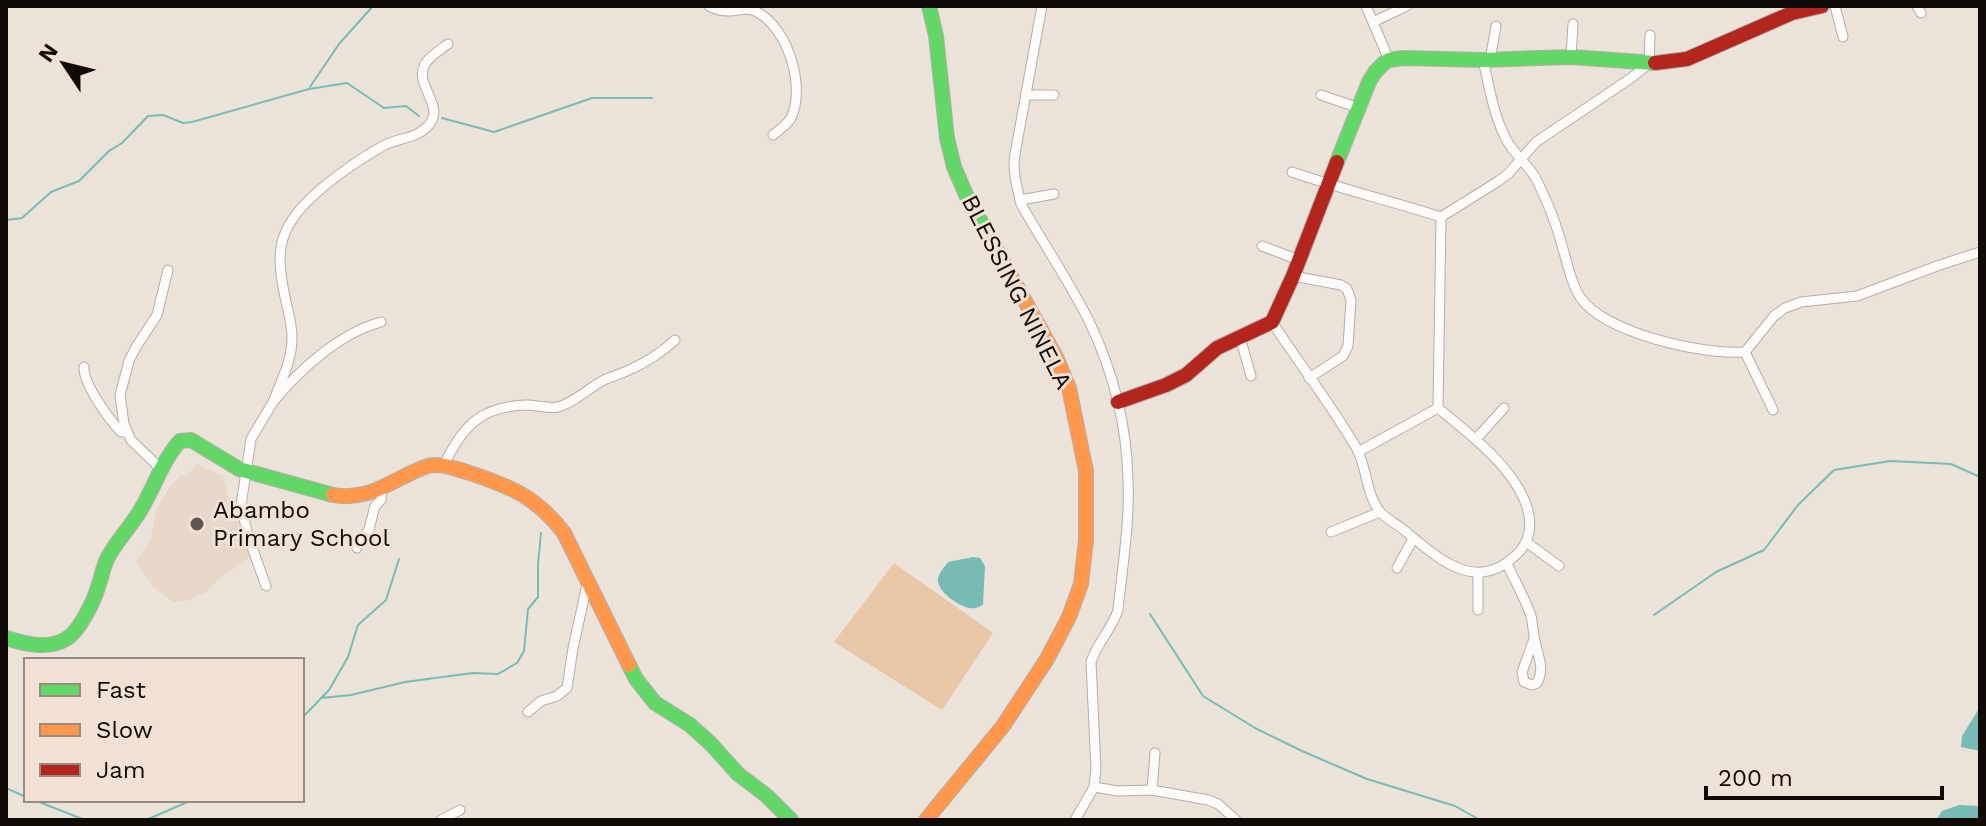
<svg xmlns="http://www.w3.org/2000/svg" width="1986" height="826" font-family="'Work Sans',sans-serif">
  <rect width="100%" height="100%" fill="#ebe2da"/>
  <polygon fill="#e6d7c9" points="197,464 223,476 231,505 252,555 218,580 208,591 189,600 174,602 154,588 136,561 145,549 151,538 156,511 170,487 181,475 186,476"/>
  <polygon fill="#e9c6a6" points="894,563 993,633 942,710 834,642"/>
  <g fill="#76bcb4">
    <path d="M973 557 980 558 985 566 983 605C977 607 977 609 970 608 960 607 936 591 938 579 939 573 944 567 948 562Z"/>
    <polygon points="1980,707 1980,751 1961,747 1962,736"/>
    <polygon points="1959,805 1980,806 1980,820 1936,820 1942,811"/>
  </g>
  <g fill="none" stroke-linecap="round" stroke-linejoin="round">
    <g stroke="#76bcb4" stroke-width="2">
      <polyline points="310,87 339,44 373,6"/>
      <polyline points="442,118 494,132 592,98 652,98"/>
      <polyline points="6,220 22,218 51,192 79,181 109,151 122,143 148,116 163,115 183,123 192,122 309,89 347,83 384,108 406,106 419,116"/>
      <polyline points="1150,614 1203,696 1255,728 1302,751 1367,779 1455,806 1480,820"/>
      <polyline points="1654,615 1716,572 1764,550 1798,505 1834,470 1890,461 1951,464 1980,477"/>
      <polyline points="321,698 351,695 405,682 473,673 498,674 517,663 524,651 528,609 538,597 538,564 541,533"/>
      <polyline points="302,718 329,690 348,657 358,625 386,600 399,559"/>
      <polyline points="6,788 26,797"/>
      <polyline points="34,800 85,820"/>
      <polyline points="146,820 192,800"/>
    </g>
    <g stroke="#b5aea8" stroke-width="11">
      <g id="street">
        <path d="M709 6C714 9 720 11 727 11 738 12 746 6 757 12 788 28 806 87 791 118 787 125 779 130 773 135"/>
        <path d="M1042 6 1015 154C1012 172 1017 186 1021 204 1043 243 1069 281 1089 321 1113 371 1127 426 1128 481 1130 521 1122 570 1118 610 1112 629 1097 643 1091 662L1096 769 1094 787 1075 820"/>
        <polyline points="1366,6 1389,60"/>
        <polyline points="1835,6 1843,37"/>
        <polyline points="1917,6 1921,13"/>
        <polyline points="1373,22 1407,6"/>
        <polyline points="1571,57 1573,24"/>
        <path d="M1483 60C1489 85 1493 113 1505 137 1511 150 1522 160 1531 171 1537 179 1541 189 1545 198 1554 217 1560 237 1565 256 1569 270 1572 285 1580 297 1604 333 1702 355 1745 352L1774 316 1785 308 1801 302 1857 296 1937 266 1980 252"/>
        <polyline points="1490,60 1496,26"/>
        <polyline points="1025,95 1054,95"/>
        <polyline points="1321,95 1359,108"/>
        <path d="M1292 172C1341 189 1391 201 1441 217"/>
        <polyline points="1020,200 1054,194"/>
        <polyline points="1441,217 1497,182 1508,174 1536,142 1631,78 1649,64 1650,35"/>
        <polyline points="1262,246 1299,260"/>
        <polyline points="1293,276 1341,285 1347,289 1351,300 1348,346 1343,356 1309,378"/>
        <path d="M381 322C340 333 299 370 273 402 281 381 292 361 292 338 292 325 289 314 286 302 276 255 275 231 313 196 331 179 361 158 383 146 397 138 415 139 427 127 448 107 413 86 425 64 430 56 440 50 448 44"/>
        <path d="M1272 322C1299 363 1332 406 1357 449 1367 468 1366 494 1380 512 1386 519 1397 524 1404 530 1439 559 1477 596 1519 552 1531 539 1532 524 1527 507 1514 467 1469 434 1438 408L1441 217"/>
        <polyline points="1240,337 1251,376"/>
        <polyline points="1745,352 1773,410"/>
        <path d="M84 367C83 384 109 419 121 432H127"/>
        <polyline points="1476,439 1504,408"/>
        <polyline points="1358,452 1438,408"/>
        <path d="M444 465C463 425 482 406 527 405 537 405 548 409 558 407 576 402 589 387 606 379 613 376 621 374 629 370 645 363 661 353 675 340"/>
        <polyline points="161,469 131,440 124,424 120,395 129,361 136,347 157,315 168,270"/>
        <polyline points="1331,532 1380,512"/>
        <polyline points="1526,542 1559,566"/>
        <polyline points="357,548 369,529 375,506 381,500 382,489"/>
        <path d="M1507 564C1515 581 1525 598 1531 616 1533 624 1533 632 1535 641 1538 656 1545 669 1537 683L1532 685 1524 682 1522 672 1534 639"/>
        <polyline points="1397,568 1413,539"/>
        <polyline points="1478,574 1478,610"/>
        <polyline points="266,586 248,536 241,505 251,439 273,402"/>
        <polyline points="528,712 541,701 557,696 567,688 573,648 587,585"/>
        <polyline points="1094,787 1118,791 1152,790 1208,800 1218,804 1236,820"/>
        <polyline points="1152,790 1155,753"/>
        <polyline points="441,820 460,810"/>
      </g>
    </g>
    <g stroke="#b5aea8" stroke-width="16">
      <g id="fast">
        <polyline points="929,6 936,36 947,138 954,167 967,197 1001,258"/>
        <polyline points="1337,162 1369,82 1375,72 1384,63 1389,60 1403,58 1483,60 1571,57 1655,63"/>
        <path d="M6 638C25 644 48 650 66 639 79 632 94 601 98 587 102 577 103 566 108 557 117 541 130 527 140 511 154 488 162 461 180 441L191 440 239 469 333 495"/>
        <polyline points="629,665 636,679 655,703 690,725 711,744 738,774 767,796 791,820"/>
      </g>
    </g>
    <g stroke="#b5aea8" stroke-width="16">
      <g id="slow">
        <path d="M333 495C370 502 394 478 425 467 439 462 453 468 467 472 509 486 536 496 564 533L629 665"/>
        <polyline points="926,820 1003,726 1047,659 1069,617 1081,584 1086,540 1086,471 1069,388 1057,359 1001,258"/>
      </g>
    </g>
    <g stroke="#b5aea8" stroke-width="16">
      <g id="jam">
        <polyline points="1655,63 1687,59 1792,13 1822,6"/>
        <polyline points="1118,402 1166,385 1186,375 1217,348 1272,322 1293,276 1337,162"/>
      </g>
    </g>
    <use href="#street" stroke="#fcfbf9" stroke-width="9"/>
    <use href="#fast" stroke="#63d668" stroke-width="14"/>
    <use href="#slow" stroke="#ff974d" stroke-width="14"/>
    <use href="#jam" stroke="#b3261e" stroke-width="14"/>
  </g>
  <circle fill="#5d5651" stroke="#f1e1d4" stroke-width="3" cx="197" cy="524" r="8"/>
  <g text-anchor="middle" stroke-width="6" stroke-linejoin="round" paint-order="stroke">
    <g font-size="24" fill="#100b07" stroke="#f1e1d4">
      <text transform="translate(1017 292) rotate(63)" y="8">BLESSING NINELA</text>
    </g>
    <g font-size="24" fill="#100b07" stroke="#f1e1d4" text-anchor="start">
      <text x="213" y="518">Abambo<tspan x="213" dy="28">Primary School</tspan></text>
    </g>
  </g>
  <rect width="1986" height="826" fill="none" stroke="#100b07" stroke-width="16"/>
  <rect x="24" y="658" width="280" height="144" fill="#f1e1d4" stroke="#978b82" stroke-width="2"/>
  <rect x="40" y="684" width="40" height="12" fill="#63d668" stroke="#978b82" stroke-width="2"/>
  <text x="96" y="698" font-size="24" fill="#100b07">Fast</text>
  <rect x="40" y="724" width="40" height="12" fill="#ff974d" stroke="#978b82" stroke-width="2"/>
  <text x="96" y="738" font-size="24" fill="#100b07">Slow</text>
  <rect x="40" y="764" width="40" height="12" fill="#b3261e" stroke="#978b82" stroke-width="2"/>
  <text x="96" y="778" font-size="24" fill="#100b07">Jam</text>
  <g transform="translate(64 64) rotate(305)" stroke="#f1e1d4" stroke-width="6" paint-order="stroke">
  <path d="M0-6L14 30L0 20L-14 30Z" fill="#100b07"/>
  <text y="-12" font-size="22" font-weight="bold" text-anchor="middle" fill="#100b07">N</text>
  </g>
  <path d="M1706 786v12h236v-12" fill="none" stroke="#100b07" stroke-width="4"/>
  <text x="1718" y="786" font-size="24" fill="#100b07" stroke="#f1e1d4" stroke-width="6" paint-order="stroke">200 m</text>
</svg>
